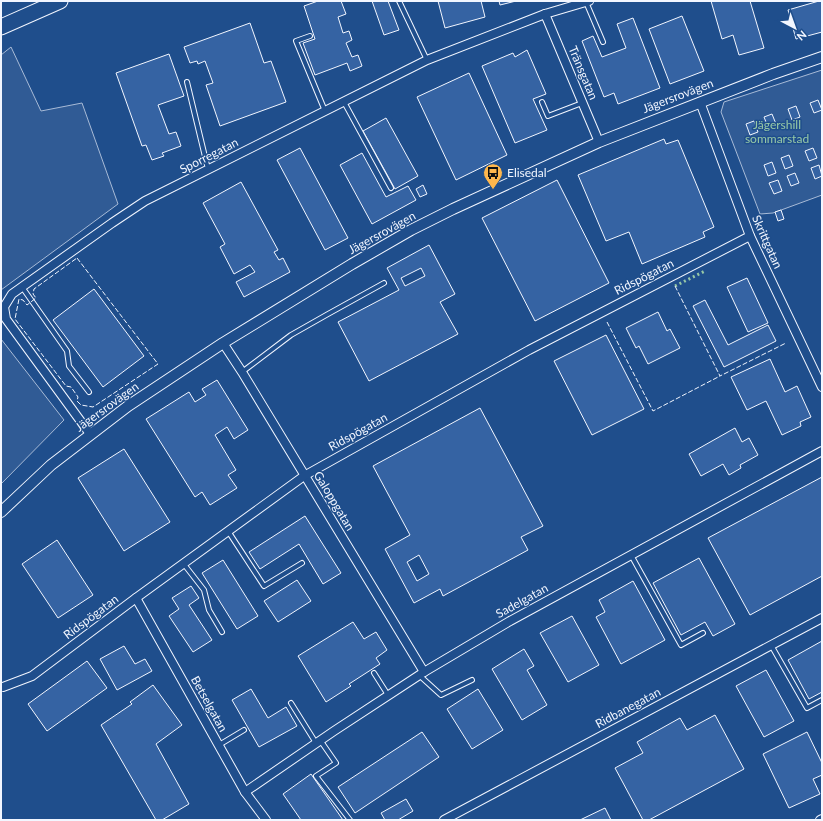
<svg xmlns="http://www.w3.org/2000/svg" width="823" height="821" font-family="Lato,sans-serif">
  <rect width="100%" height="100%" fill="#1f4e8c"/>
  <g fill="#305b95" stroke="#a8bbd7">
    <polygon points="11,47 41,111 82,103 118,204 1,290 1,55"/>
    <polygon points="822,70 822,195 773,213 760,214 721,112 724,102"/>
    <polygon points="1,339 64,420 1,484"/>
  </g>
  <g fill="#3563a3" stroke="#f2f6ff" fill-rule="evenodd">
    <polygon points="318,1 341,1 346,14 338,17 343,33 349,31 352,40 346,43 352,57 358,55 362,66 350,71 347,63 315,75 303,43 315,39 304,6"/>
    <polygon points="372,1 390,1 388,1 399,30 384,35"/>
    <polygon points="438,1 481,1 485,17 445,28"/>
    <polygon points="499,1 516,1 500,5"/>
    <polygon points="711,1 750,1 764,48 739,55 733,35 722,39"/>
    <polygon points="819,1 822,1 822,32 796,39 788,10"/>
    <polygon points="682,16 704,71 670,84 649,29"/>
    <polygon points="633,18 660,88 618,104 614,93 604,97 582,41 593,36 602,57 626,48 617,24"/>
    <polygon points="250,23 264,63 271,61 286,102 220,126 206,85 213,83 205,61 198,64 197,61 190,63 184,47"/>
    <polygon points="527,50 546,94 533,99 547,130 515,143 482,66 513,53 515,57"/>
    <polygon points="169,54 184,96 158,105 169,134 176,132 181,146 162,153 164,156 152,160 146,145 142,146 116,73"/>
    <polygon points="469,73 507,155 456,180 417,97"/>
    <polygon points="818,100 822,110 814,113 810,103"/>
    <polygon points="796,106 800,117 792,120 788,109"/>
    <polygon points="772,114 776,124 768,127 764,117"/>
    <polygon points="386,118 418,176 395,189 363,131"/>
    <polygon points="754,121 758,132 750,135 746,124"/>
    <polygon points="664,139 666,144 678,140 714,227 703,232 705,237 642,264 629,232 606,241 578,175"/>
    <polygon points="300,148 348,238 325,250 277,160"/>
    <polygon points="813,148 817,158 809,161 805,151"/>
    <polygon points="362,153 386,197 408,186 416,200 372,224 340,165"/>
    <polygon points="789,155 793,166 785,169 781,158"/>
    <polygon points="772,162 776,173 768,176 764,165"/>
    <polygon points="819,165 822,176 815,179 811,168"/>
    <polygon points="795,173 799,183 791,186 787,176"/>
    <polygon points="557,180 609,283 535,321 482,218"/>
    <polygon points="778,180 782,191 774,194 769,183"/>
    <polygon points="241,182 278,250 274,252 279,260 283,258 290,272 244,297 236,282 255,272 250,265 234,274 220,247 225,244 203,203"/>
    <polygon points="423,185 427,194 420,197 416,189"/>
    <polygon points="781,210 784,219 778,221 775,212"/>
    <path d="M429 245 455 294 440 302 458 334 369 381 338 322 399 290 387 268ZM421 268 425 276 405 286 401 278Z"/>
    <polygon points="747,278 768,323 748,332 727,287"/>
    <polygon points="94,289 144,356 103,387 53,320"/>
    <polygon points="705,300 728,345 768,325 776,341 724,367 693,306"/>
    <polygon points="658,312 667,331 670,329 680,348 648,364 639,346 636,348 626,328"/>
    <polygon points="606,335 644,409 592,435 554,361"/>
    <polygon points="770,359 785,392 797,386 811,417 800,422 801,426 782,435 766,401 747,410 731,377"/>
    <polygon points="217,380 248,430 234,439 227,427 215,435 236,470 228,475 237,488 210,505 202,492 195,497 146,419 189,392 195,402 206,395 202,389"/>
    <path d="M480 408 543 526 521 537 528 550 443 596 440 589 414 603 385 549 410 535 373 466ZM419 555 429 574 417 581 407 562Z"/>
    <polygon points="735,428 742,442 749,438 758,455 740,465 741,468 729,475 723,464 701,476 689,454"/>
    <polygon points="124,449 170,522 124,551 78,478"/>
    <polygon points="822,477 822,576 750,615 708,538"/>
    <polygon points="305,516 341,573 323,584 299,544 260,569 249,552"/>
    <polygon points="57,540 93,595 58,618 22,564"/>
    <polygon points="699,558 735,624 713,636 705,622 681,635 653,583"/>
    <polygon points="223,560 258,616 237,629 202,573"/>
    <polygon points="297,580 311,601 278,622 264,601"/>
    <polygon points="633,581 665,640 621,664 596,617 605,612 599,600"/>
    <polygon points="191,586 199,598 189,605 212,640 193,652 169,616 179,609 172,598"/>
    <polygon points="572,616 599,665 568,682 540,633"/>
    <polygon points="353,622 364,639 376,632 387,650 376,658 380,664 349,684 351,686 326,702 298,656"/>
    <polygon points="822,641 822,692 809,699 788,660"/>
    <polygon points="124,646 135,664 145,659 152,671 117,690 100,659"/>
    <polygon points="524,649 534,666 527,670 547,705 522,720 492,669"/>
    <polygon points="87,661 107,688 47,731 28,704"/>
    <polygon points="766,670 794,721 764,737 736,686"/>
    <polygon points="153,685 182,725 156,744 189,804 162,820 156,820 101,725 132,704 130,702"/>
    <polygon points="251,689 268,718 286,707 297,726 259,747 232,700"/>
    <polygon points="478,689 503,730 472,749 447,709"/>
    <polygon points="715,715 744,769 649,820 643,820 615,768 643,753 637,742 680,718 687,730"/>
    <polygon points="422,732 439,757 355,813 338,787"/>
    <polygon points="807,732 822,763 822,775 813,779 820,794 789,808 763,754"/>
    <polygon points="311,774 343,820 301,820 283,794"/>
    <polygon points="406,799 413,811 398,820 385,820 381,813"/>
    <polygon points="605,808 611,820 580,820"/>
  </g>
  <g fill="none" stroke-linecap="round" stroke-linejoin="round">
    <g stroke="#f2f6ff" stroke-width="6">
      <g id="service">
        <polyline points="399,1 427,60"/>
        <polyline points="586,2 603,42"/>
        <polyline points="310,36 296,41 325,111"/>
        <polyline points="187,82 207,165 210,169"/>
        <polyline points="344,102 391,188"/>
        <polyline points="542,102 548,116 582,103"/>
        <polyline points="22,287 67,351 69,366 89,392"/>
        <polyline points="242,372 291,335 328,314 384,283"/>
        <polyline points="228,531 264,586 302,563"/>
        <polyline points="631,555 681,645 703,633"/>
        <polyline points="183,563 204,590 209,610 222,632"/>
        <polyline points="771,645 807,708 822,700"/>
        <polyline points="374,673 388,695"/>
        <polyline points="419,675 441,695 472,680"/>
        <polyline points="291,703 316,743"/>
        <polyline points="320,740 336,763 316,776 350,820"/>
        <polyline points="219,745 244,730"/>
      </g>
    </g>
    <g stroke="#f2f6ff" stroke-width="10">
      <g id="minor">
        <polyline points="545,14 599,142"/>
        <polyline points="700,102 750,236 822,387"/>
        <polyline points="223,343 242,372 424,672"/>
        <polyline points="90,434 6,319 4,307 12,294 112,223 145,201 427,60 545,14 589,1"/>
        <polyline points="136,598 245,792 266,820"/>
        <polyline points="3,687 32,676 136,598 304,476 529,350 750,236"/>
        <polyline points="245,792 334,731 424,672 510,621 822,451"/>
        <polyline points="444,820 822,618"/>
        <polyline points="820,820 822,819"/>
      </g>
    </g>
    <g stroke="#f2f6ff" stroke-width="12">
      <polyline id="tertiary" points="1,512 51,465 128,406 223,343 352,264 411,230 453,209 599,142 773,74 822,57"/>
    </g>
    <g stroke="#f2f6ff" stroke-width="17">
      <polyline id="motorway" points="1,27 60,1"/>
    </g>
    <use href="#service" stroke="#1f4e8c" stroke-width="4"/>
    <use href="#minor" stroke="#1f4e8c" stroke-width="8"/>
    <use href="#tertiary" stroke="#1f4e8c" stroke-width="10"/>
    <use href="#motorway" stroke="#1f4e8c" stroke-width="15"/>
    <polyline stroke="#97c8a6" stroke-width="3" stroke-dasharray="2 3" stroke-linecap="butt" points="675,286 705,271"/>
    <g stroke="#f2f6ff" stroke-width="1" stroke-dasharray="5 2" stroke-linecap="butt">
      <polygon points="77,258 158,364 93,407 81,405 77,401 78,397 71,387 66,386 15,319 19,299 23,300 27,305 36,298 33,294 34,289"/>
      <polyline points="675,286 720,376 786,343"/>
      <polyline points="607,322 653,411 720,376"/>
    </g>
  </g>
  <defs>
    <g id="bus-pin" transform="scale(1)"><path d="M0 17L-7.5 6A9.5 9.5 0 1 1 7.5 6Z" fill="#ffb74d" stroke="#1f4e8c"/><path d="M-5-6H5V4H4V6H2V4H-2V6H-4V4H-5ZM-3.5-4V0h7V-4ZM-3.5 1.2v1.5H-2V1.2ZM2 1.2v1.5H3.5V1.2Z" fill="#111"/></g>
  </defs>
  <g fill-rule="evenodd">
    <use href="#bus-pin" x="493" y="173"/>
  </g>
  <g text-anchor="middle" stroke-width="3" stroke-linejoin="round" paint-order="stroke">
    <g font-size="12" fill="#f2f6ff" stroke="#1f4e8c">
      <text transform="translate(583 73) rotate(67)" y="4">Tränsgatan</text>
      <text transform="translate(678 96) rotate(-21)" y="4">Jägersrovägen</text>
      <text transform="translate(209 156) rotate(-27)" y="4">Sporregatan</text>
      <text transform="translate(382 233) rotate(-29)" y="4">Jägersrovägen</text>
      <text transform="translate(767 242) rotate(66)" y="4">Skrittgatan</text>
      <text transform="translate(644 277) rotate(-27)" y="4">Ridspögatan</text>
      <text transform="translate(107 407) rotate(-36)" y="4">Jägersrovägen</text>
      <text transform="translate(358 432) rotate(-29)" y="4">Ridspögatan</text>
      <text transform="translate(334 501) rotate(59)" y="4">Galoppgatan</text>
      <text transform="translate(522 601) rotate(-29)" y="4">Sadelgatan</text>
      <text transform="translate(91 617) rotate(-37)" y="4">Ridspögatan</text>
      <text transform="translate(209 704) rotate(61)" y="4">Betselgatan</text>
      <text transform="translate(628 708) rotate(-28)" y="4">Ridbanegatan</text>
    </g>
    <g font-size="12" fill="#97c8a6" stroke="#1f4e8c">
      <text x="777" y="129">Jägershill<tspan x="777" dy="14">sommarstad</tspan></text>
    </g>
    <g font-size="12" fill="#f2f6ff" stroke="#1f4e8c" text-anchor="start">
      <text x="507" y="177">Elisedal</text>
    </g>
  </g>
  <rect width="823" height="821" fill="none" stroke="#f2f6ff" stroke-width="4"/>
  <g transform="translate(795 28) rotate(139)" stroke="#1f4e8c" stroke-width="3" paint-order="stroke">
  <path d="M0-3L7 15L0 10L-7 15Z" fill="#f2f6ff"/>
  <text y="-6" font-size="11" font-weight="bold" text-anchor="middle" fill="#f2f6ff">N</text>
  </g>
</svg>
